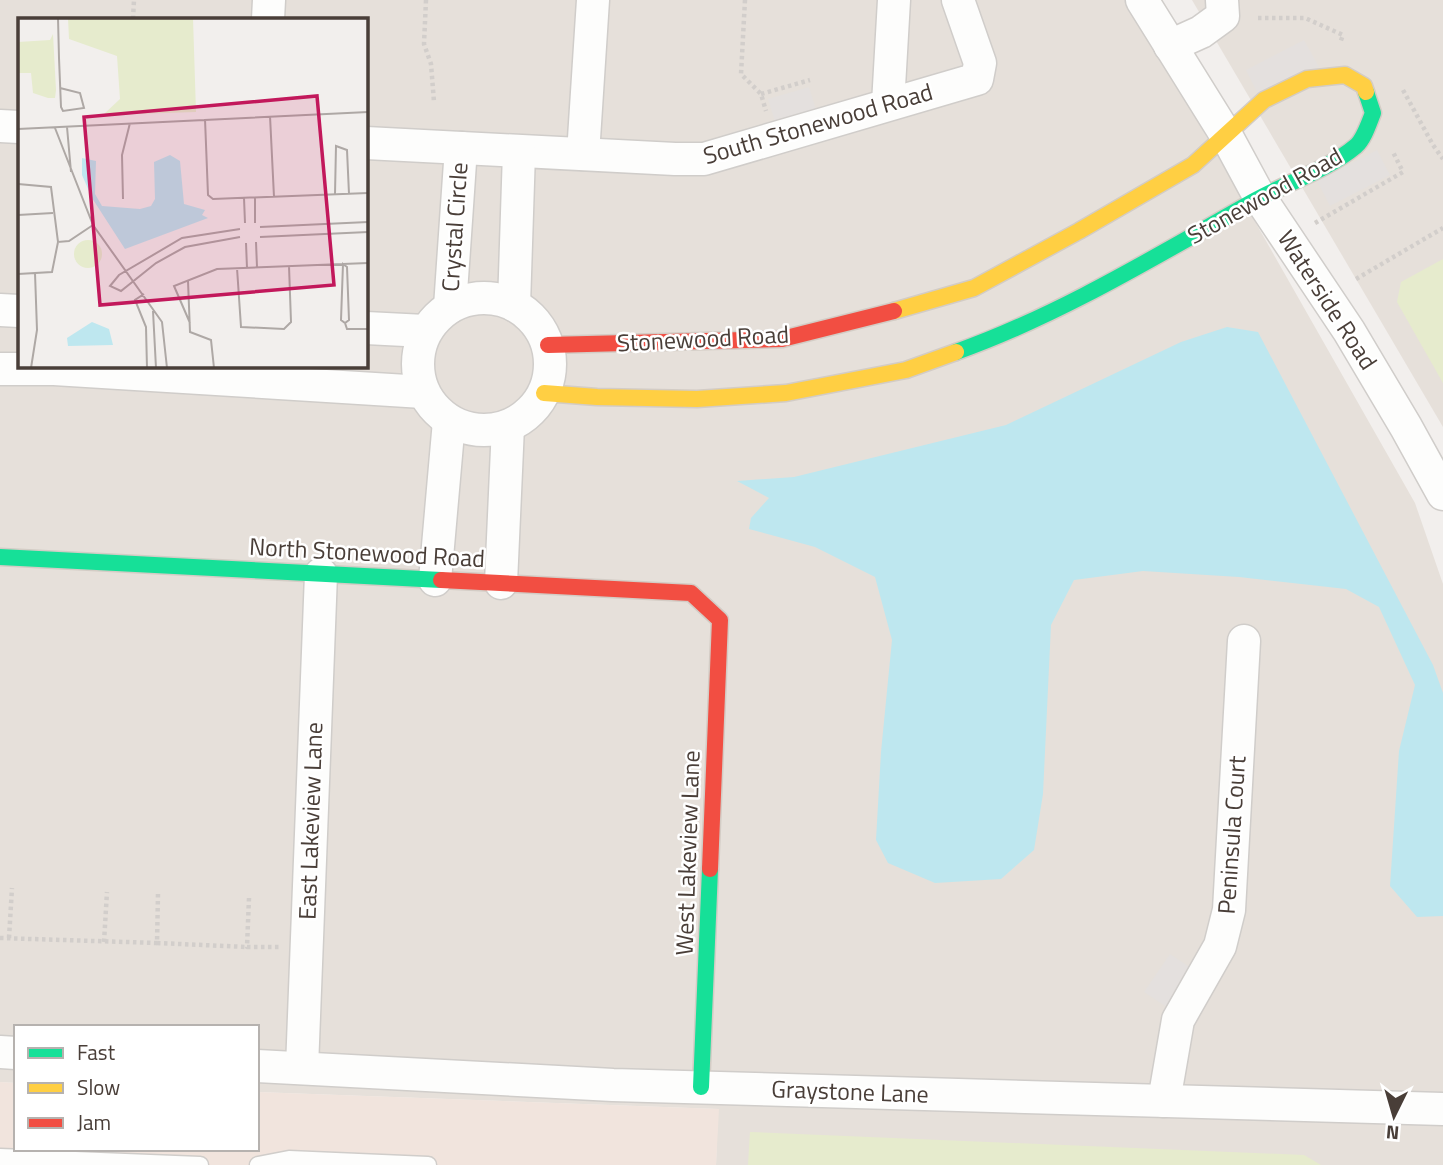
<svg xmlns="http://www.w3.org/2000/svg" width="1443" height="1165" font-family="'Titillium Web',sans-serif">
  <rect width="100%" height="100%" fill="#f2efed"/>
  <g fill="#e6e0da" fill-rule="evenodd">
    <path d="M0 0H1129L1415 503 1443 584V1165H716L718 1109 257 1092V1027H16V1083L0 1082ZM19 19H366V366H19Z"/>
    <polygon points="1192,0 1443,0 1443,427 1356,279"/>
  </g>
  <polygon fill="#f1e4dd" points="0,1082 16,1083 16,1149 257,1149 257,1092 719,1109 716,1165 0,1165"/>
  <g fill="#e6ebcd">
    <polygon points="1443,259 1443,383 1397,302 1401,282"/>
    <polygon points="750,1132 1304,1155 1321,1165 748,1165"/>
  </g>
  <g fill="#e4e0de">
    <polygon points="1304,40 1319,67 1260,98 1246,70"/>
    <polygon points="809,87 816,110 775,122 768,99"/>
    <polygon points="1377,150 1390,175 1330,206 1317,181"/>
    <polygon points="1170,954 1194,970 1168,1008 1144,992"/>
  </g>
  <polygon fill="#bee7ef" points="1227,327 1258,332 1433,665 1443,693 1443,916 1417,917 1390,886 1399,751 1415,685 1379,607 1346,589 1239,577 1143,571 1074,580 1051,625 1043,794 1034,850 1001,879 935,883 888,863 876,840 881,752 892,640 875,577 815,547 749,529 751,518 769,498 737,481 794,477 1006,425 1181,342"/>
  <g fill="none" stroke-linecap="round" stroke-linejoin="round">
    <g stroke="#d0cdca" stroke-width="19">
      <g id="lane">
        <polyline points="0,1157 200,1165"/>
        <polyline points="258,1165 289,1159 428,1165"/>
      </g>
    </g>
    <g stroke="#d0cdca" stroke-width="35">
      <g id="street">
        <polyline points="1142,0 1226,135 1260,198 1349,331 1406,427 1443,494"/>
        <polyline points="268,19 269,0"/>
        <polyline points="1170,46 1201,32 1223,16 1222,0"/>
        <polyline points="888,104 894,0"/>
        <polyline points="0,126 19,127"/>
        <polyline points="366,143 675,159 704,159 977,79 980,63 958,0"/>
        <polyline points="583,154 593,0"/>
        <circle cx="484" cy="364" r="66"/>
        <polyline points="514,305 519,152"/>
        <polyline points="450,307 461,148"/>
        <polyline points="0,310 19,311"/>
        <polyline points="366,328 425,331"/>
        <polyline points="0,369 54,369 423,392"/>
        <polyline points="435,580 449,421"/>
        <polyline points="501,583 508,426"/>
        <polyline points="0,1052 16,1053"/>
        <polyline points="257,1066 613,1085 1443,1109"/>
        <polyline points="302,1068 321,574"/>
        <polyline points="1164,1101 1178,1020 1220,946 1229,910 1244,641"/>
      </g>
    </g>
    <g stroke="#d3ccc5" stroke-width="19">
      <g id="fast">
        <path d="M956 352C1060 315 1158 255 1254 201 1288 182 1326 171 1356 146 1364 139 1369 123 1373 113L1366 92"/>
        <polyline points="0,557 441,580"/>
        <polyline points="701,1087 710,869"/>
      </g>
    </g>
    <g stroke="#d3ccc5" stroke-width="19">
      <g id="slow">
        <polyline points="894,311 974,288 1079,231 1193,165 1264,100 1307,79 1345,75 1364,86 1366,92"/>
        <polyline points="544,393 597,397 697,399 786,393 906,370 956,352"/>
      </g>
    </g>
    <g stroke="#d3ccc5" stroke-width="19">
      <g id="jam">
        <polyline points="548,345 782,339 894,311"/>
        <polyline points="441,580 691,593 720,620 710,869"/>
      </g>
    </g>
    <g stroke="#d2cecb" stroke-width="4.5" stroke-dasharray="3.5 3.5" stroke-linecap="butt">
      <polyline points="426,0 424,44 431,64 434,102"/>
      <polyline points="745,0 741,74 761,94 766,111"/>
      <polyline points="1258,18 1305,18 1343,35 1340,43"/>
      <polyline points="133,19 134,0"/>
      <polyline points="1403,90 1433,145 1443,159"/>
      <polyline points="761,94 810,80"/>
      <polyline points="1315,223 1403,172 1393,152"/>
      <polyline points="1356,279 1443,228"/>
      <polyline points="158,894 157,943 247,947"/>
      <polyline points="249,898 247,947 279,947"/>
      <polyline points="0,938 157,943"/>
      <polyline points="9,938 12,888"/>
      <polyline points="104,942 107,892"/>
    </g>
    <use href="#lane" stroke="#fdfdfc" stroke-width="16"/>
    <use href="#street" stroke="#fdfdfc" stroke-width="32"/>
    <use href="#fast" stroke="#16e098" stroke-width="16"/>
    <use href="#slow" stroke="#ffcf43" stroke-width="16"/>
    <use href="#jam" stroke="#f24e42" stroke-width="16"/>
  </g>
  <g text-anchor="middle" stroke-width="5" stroke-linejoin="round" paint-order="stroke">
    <g font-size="24" fill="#493e38" stroke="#fff">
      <text transform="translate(818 124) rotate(-16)" y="8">South Stonewood Road</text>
      <text transform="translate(1265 196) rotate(-29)" y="8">Stonewood Road</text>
      <text transform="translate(455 227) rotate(-86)" y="8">Crystal Circle</text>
      <text transform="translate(1327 300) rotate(57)" y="8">Waterside Road</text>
      <text transform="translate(703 339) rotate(-3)" y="8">Stonewood Road</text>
      <text transform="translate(367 553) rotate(3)" y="8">North Stonewood Road</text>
      <text transform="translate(311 821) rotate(-88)" y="8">East Lakeview Lane</text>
      <text transform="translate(1232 835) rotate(-86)" y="8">Peninsula Court</text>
      <text transform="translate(688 853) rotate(-88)" y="8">West Lakeview Lane</text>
      <text transform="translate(850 1092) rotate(2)" y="8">Graystone Lane</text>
    </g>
  </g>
  <g transform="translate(18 18)">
    <rect width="350" height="350" fill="#f2efed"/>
    <path d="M50 0H175L178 94 85 97 102 81 99 38 51 21ZM35 16 38 72 37 80H30L15 75 13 55H0V24L32 22ZM56 236a14 14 0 1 1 28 0a14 14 0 1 1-28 0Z" fill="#e6ebcd"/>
    <path d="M152 137 162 143 166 186 187 192 184 197 190 200 107 231 74 180 64 157V140L78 143 77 176 84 188 122 191 133 188 137 181 136 144ZM74 304 91 311 95 327 50 328 49 320Z" fill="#bee7ef"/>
    <path fill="none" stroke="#aea8a5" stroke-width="2" d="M40 0 41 40 43 89 45 93 66 90 62 75 42 70M252 98 256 179M187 101 190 177 195 181 350 175M49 109 53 154M37 110 75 207 144 304 149 350M0 111 350 94M0 166 33 169 40 224 51 223 75 207M317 176 318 128 329 132 331 176M237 179V205M226 180 227 205M105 181 104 137 112 105M0 197 35 195M242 209 350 204M222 211 164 220 101 257 92 268 103 273 138 245 167 229 222 219M242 219 350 214M238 224 239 249M228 225 229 250M325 246 329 249 331 302 327 305 323 302ZM219 250 223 309 266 311 273 304 271 248M0 256 34 254 40 224M170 263 172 314 193 322 196 350M126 276 117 282 128 309 129 350M135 293 138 350M172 305 156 268 199 251 350 245M327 305 329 311H350M13 350 19 312 17 255"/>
    <path fill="#c2185b" fill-opacity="0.15" stroke="#c2185b" stroke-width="3.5" d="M299 78 316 267 82 287 66 99Z"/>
    <rect width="350" height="350" fill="none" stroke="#493e38" stroke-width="3.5"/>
  </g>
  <rect x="14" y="1025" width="245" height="126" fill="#ffffff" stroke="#b6b2af" stroke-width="2"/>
  <rect x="28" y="1048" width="35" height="10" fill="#16e098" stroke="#b6b2af" stroke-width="2"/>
  <text x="77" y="1060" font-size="21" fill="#493e38">Fast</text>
  <rect x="28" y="1083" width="35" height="10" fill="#ffcf43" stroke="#b6b2af" stroke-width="2"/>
  <text x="77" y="1095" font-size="21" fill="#493e38">Slow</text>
  <rect x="28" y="1118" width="35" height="10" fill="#f24e42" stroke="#b6b2af" stroke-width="2"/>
  <text x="77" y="1130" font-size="21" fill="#493e38">Jam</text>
  <g transform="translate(1394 1116) rotate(185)" stroke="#ffffff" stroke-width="5" paint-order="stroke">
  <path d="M0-5L12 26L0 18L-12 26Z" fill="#493e38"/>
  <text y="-10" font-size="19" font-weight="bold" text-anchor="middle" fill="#493e38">N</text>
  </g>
</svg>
